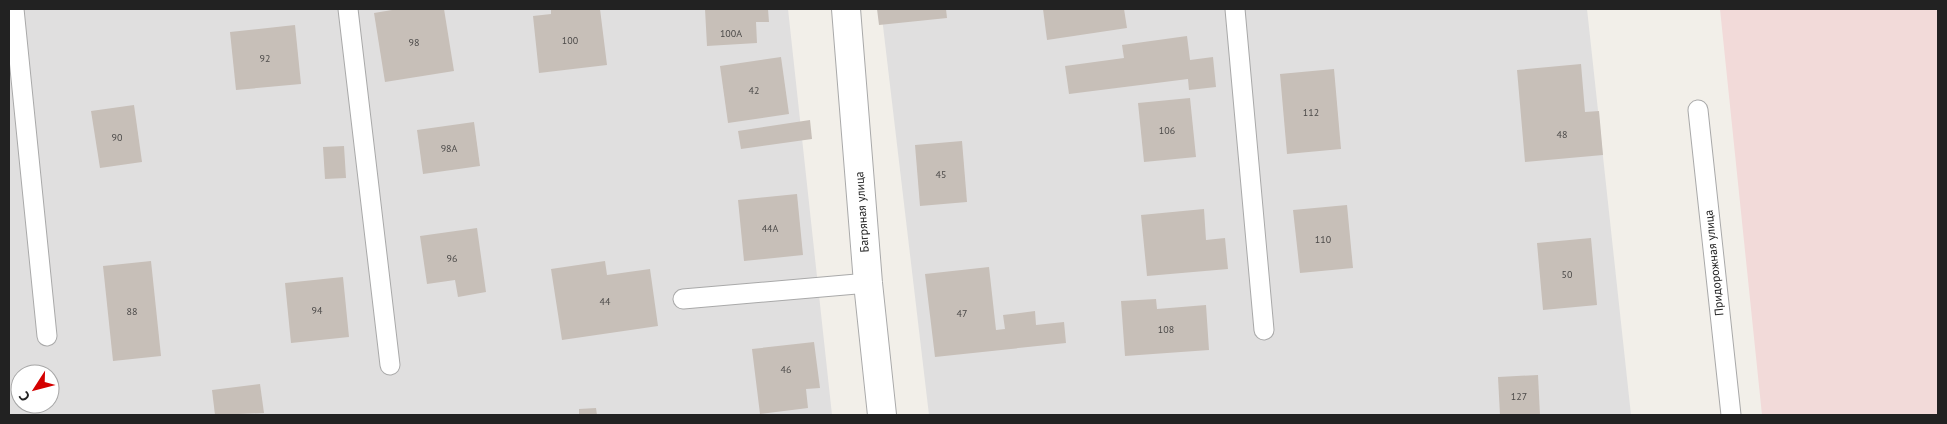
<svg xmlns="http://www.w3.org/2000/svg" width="1947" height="424" font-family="'PT Sans',sans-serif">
  <rect width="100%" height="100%" fill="#f2efe9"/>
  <g fill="#e0dfdf" fill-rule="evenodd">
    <path d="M9 9H788L832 415H9ZM20 374H50V404H20Z"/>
    <polygon points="881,9 1587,9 1631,415 929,415"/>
  </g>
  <polygon fill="#f2dad9" points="1720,9 1938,9 1938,415 1762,415"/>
  <g fill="#c7bfb8">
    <polygon points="398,9 444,9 454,71 385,82 374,13"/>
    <polygon points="551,9 600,9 607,65 539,73 533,16 551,14"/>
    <polygon points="705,9 768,9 769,22 756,22 757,43 707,46"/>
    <polygon points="877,9 946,9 947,18 879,25"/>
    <polygon points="1043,9 1124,9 1127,28 1047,40"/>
    <polygon points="295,25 301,84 236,90 230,32"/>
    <polygon points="1187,36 1190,60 1213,57 1216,87 1189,90 1188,79 1069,94 1065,66 1124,58 1122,45"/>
    <polygon points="781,57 789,114 728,123 720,66"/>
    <polygon points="1581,64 1585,112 1599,111 1603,155 1525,162 1517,70"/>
    <polygon points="1334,69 1341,149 1287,154 1280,74"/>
    <polygon points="1190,98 1196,157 1144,162 1138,103"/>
    <polygon points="134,105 142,162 100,168 91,111"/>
    <polygon points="810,120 812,139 741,149 738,131"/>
    <polygon points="474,122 480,166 423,174 417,130"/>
    <polygon points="962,141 967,202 920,206 915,145"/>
    <polygon points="344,146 346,178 325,179 323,147"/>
    <polygon points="797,194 803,255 744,261 738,200"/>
    <polygon points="1347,205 1353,268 1300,273 1293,210"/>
    <polygon points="1204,209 1206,240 1225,238 1228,269 1147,276 1141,215"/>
    <polygon points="477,228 486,292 458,297 455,280 427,284 420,236"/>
    <polygon points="1591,238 1597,305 1543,310 1537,243"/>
    <polygon points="151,261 161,356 113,361 103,266"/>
    <polygon points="605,261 607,275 650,269 658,326 562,340 551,269"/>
    <polygon points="989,267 996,330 1005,329 1003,315 1035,311 1036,325 1064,322 1066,343 935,357 925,274"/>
    <polygon points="343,277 349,337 291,343 285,283"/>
    <polygon points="1156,299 1157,309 1206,305 1209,350 1125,356 1121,301"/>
    <polygon points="814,342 820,388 806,389 808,408 760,414 752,349"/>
    <polygon points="1538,375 1540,415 1500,415 1498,377"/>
    <polygon points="260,384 264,413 215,415 212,390"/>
    <polygon points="596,408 597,415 579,415 579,409"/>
  </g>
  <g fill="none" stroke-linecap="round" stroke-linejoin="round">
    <g stroke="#a9a9a9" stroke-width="21">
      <g id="service">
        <polyline points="14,9 47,336"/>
        <polyline points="348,9 390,365"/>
        <polyline points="1235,9 1264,330"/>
        <polyline points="1698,110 1731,415"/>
        <polyline points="683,299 868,283"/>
      </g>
    </g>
    <g stroke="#a9a9a9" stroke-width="30">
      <polyline id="minor" points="846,9 868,283 882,415"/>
    </g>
    <use href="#service" stroke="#fff" stroke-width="19"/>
    <use href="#minor" stroke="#fff" stroke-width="28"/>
  </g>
  <g text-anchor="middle" stroke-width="5" stroke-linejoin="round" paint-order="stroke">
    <g font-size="10" fill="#4b4948">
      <text x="731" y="37">100А</text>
      <text x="570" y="44">100</text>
      <text x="414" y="46">98</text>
      <text x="265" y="62">92</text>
      <text x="754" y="94">42</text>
      <text x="1311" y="116">112</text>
      <text x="1167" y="134">106</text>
      <text x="1562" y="138">48</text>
      <text x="117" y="141">90</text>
      <text x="449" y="152">98А</text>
      <text x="941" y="178">45</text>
      <text x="770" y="232">44А</text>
      <text x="1323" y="243">110</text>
      <text x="452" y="262">96</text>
      <text x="1567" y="278">50</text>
      <text x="605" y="305">44</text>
      <text x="317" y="314">94</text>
      <text x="132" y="315">88</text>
      <text x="962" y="317">47</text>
      <text x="1166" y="333">108</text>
      <text x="786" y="373">46</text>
      <text x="1519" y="400">127</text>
    </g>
    <g font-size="12" fill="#222" stroke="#fff">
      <text transform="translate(862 212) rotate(-94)" y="4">Багряная улица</text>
      <text transform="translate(1714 263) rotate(-96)" y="4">Придорожная улица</text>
    </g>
  </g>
  <rect width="1947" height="424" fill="none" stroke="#222222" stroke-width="20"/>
  <g transform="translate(35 389) rotate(234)"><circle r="24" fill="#ffffff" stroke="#a7a7a7"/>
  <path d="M0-4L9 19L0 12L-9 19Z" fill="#d40000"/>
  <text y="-8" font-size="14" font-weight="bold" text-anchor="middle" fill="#222222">С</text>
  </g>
</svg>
